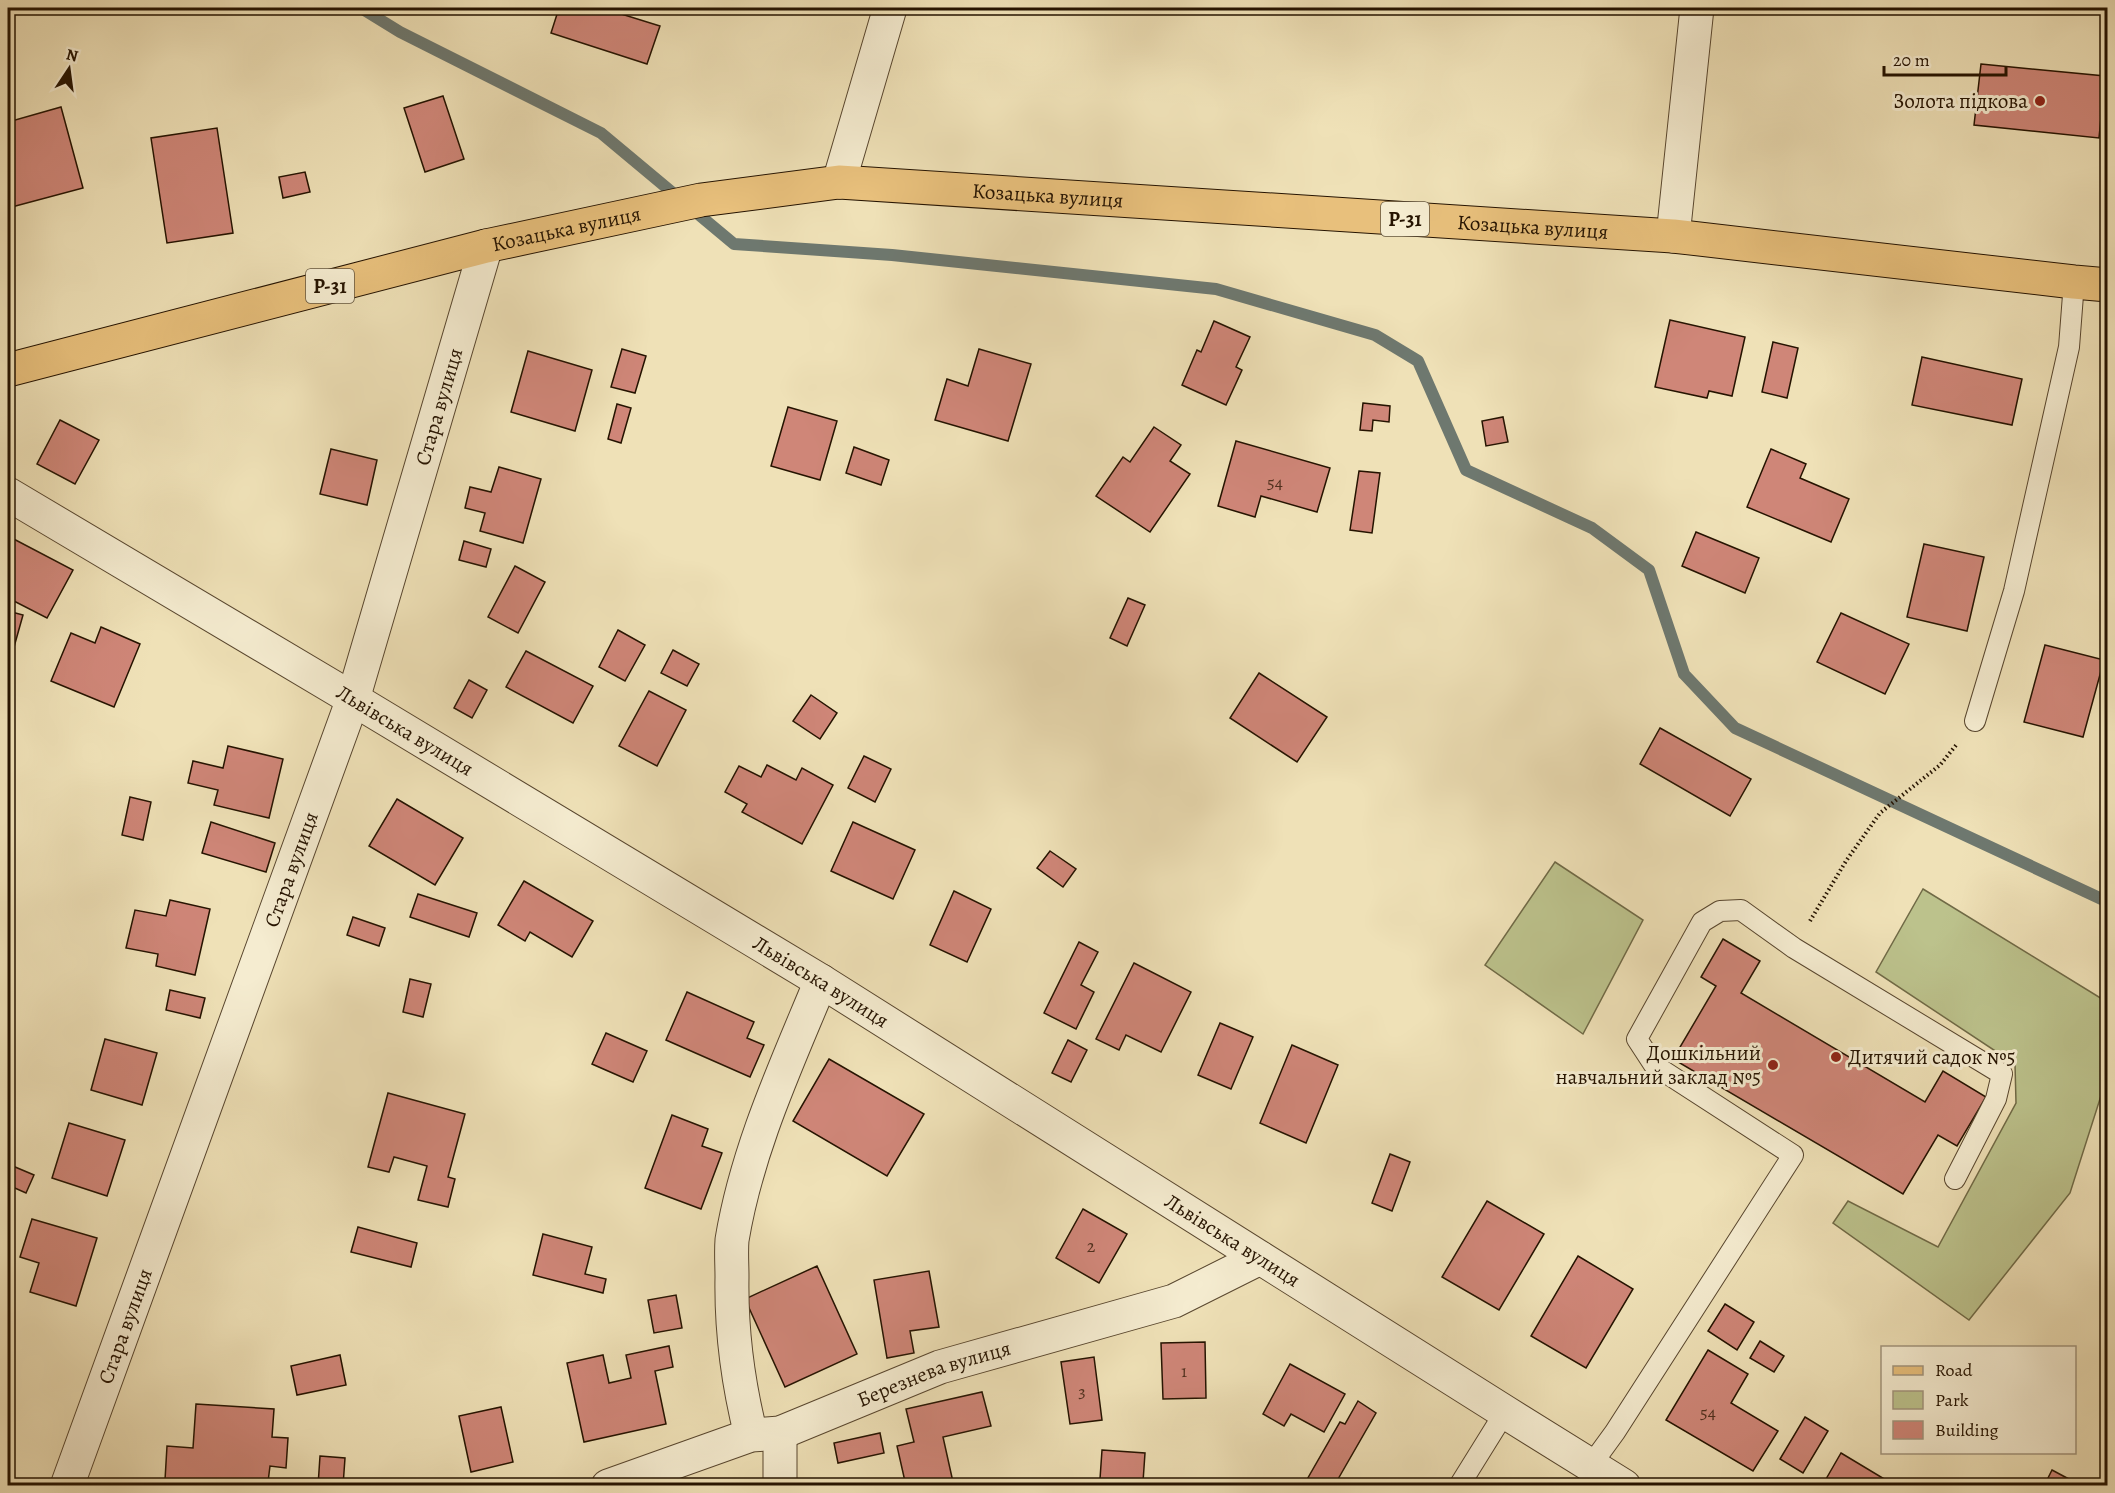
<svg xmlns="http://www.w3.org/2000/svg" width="2115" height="1493" font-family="Alegreya,serif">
  <rect width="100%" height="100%" fill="#efe1b7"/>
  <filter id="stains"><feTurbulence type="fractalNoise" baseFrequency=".00333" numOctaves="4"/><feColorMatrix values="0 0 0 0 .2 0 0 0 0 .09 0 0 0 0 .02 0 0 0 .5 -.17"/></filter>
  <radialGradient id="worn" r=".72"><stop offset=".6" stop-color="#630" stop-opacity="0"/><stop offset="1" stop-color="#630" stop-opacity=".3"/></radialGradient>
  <g fill="#bcc28c" stroke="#706a46" stroke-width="1.5">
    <polygon points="1555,862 1643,920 1583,1034 1485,965"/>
    <polygon points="1923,889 2107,1002 2107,1077 2070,1193 1969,1320 1833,1223 1848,1201 1938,1247 2016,1103 2015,1064 1876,972"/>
  </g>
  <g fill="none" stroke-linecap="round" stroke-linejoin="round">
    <polyline stroke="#6e786f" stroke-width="12" points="361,8 400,32 601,133 734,244 892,255 1216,289 1375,335 1418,361 1466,470 1592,528 1649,570 1684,674 1735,728 2108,902"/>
  </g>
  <g fill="#cf8678" stroke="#251300" stroke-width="1.5">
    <polygon points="559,8 602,8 660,26 647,64 551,33"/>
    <polygon points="1981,64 2105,76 2099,138 1974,125"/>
    <polygon points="443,96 464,159 425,172 404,108"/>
    <polygon points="61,107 83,188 8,208 8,122"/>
    <polygon points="217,128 233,233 167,243 151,138"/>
    <polygon points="305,172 310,192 283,198 279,177"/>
    <polygon points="1670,320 1745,337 1732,396 1709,391 1707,398 1655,387"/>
    <polygon points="1214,321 1250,337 1236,367 1242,370 1226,405 1182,385 1197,350 1201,352"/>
    <polygon points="1773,342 1798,348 1787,398 1762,392"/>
    <polygon points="622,349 646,356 635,393 611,387"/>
    <polygon points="979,349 1031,364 1008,441 935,420 947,379 968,386"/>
    <polygon points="528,351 592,370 575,431 511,412"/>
    <polygon points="1922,357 2022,379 2012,425 1912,405"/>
    <polygon points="1363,403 1390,406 1389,422 1373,420 1372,431 1360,430"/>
    <polygon points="617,404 631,408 621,443 608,439"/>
    <polygon points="788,407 837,421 820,480 771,466"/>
    <polygon points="1503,417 1508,442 1486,446 1482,421"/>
    <polygon points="60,420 99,440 75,484 37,464"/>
    <polygon points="1154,427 1181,445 1170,461 1190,474 1150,532 1096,496 1123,457 1130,462"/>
    <polygon points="1236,441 1330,468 1317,512 1261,496 1255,517 1218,506"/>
    <polygon points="854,447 889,460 881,485 846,473"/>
    <polygon points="331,449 377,460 367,505 320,494"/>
    <polygon points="1771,449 1806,464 1800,478 1849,499 1831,542 1747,507"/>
    <polygon points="499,467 541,479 523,543 480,531 485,513 465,508 470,487 491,492"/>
    <polygon points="1359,471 1380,473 1372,533 1350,530"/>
    <polygon points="1696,532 1759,558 1745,593 1682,566"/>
    <polygon points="8,536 73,570 47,618 8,598"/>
    <polygon points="464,541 491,549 486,567 459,560"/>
    <polygon points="1924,544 1984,557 1967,631 1907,617"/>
    <polygon points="515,566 545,582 518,633 488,617"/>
    <polygon points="1128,598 1145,605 1127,646 1110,638"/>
    <polygon points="8,611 23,615 14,647 8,645"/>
    <polygon points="1841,613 1909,644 1885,694 1817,662"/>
    <polygon points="101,627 140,644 114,707 51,681 71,633 95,643"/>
    <polygon points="618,630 645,645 625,681 599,667"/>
    <polygon points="2045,645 2104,660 2083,737 2024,722"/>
    <polygon points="673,650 699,664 687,686 661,673"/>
    <polygon points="526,651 593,686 573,723 506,687"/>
    <polygon points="1259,673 1327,717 1297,762 1230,718"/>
    <polygon points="469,680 487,690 472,718 454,708"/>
    <polygon points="649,691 686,710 657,766 619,746"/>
    <polygon points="811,695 837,713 820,739 793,721"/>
    <polygon points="1660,728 1751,779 1730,816 1640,764"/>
    <polygon points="228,746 283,759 269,818 214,805 218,790 188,783 193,761 223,768"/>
    <polygon points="864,756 891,769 875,802 848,788"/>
    <polygon points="767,765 796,780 802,768 833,785 802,844 742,812 747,804 725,792 739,766 761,777"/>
    <polygon points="130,797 151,802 143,840 122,835"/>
    <polygon points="397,799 463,838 435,885 369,846"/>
    <polygon points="211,822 275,843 266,872 202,853"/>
    <polygon points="853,822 915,850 893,899 831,871"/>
    <polygon points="1050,851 1076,869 1063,887 1037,868"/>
    <polygon points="524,881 593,921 572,957 530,932 525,941 498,925"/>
    <polygon points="954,891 991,909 967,962 930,945"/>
    <polygon points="418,894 477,913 469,937 410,917"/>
    <polygon points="170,900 210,909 195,975 156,966 158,954 126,948 135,910 166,916"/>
    <polygon points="353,917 385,928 379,946 347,935"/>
    <polygon points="1723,939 1760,961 1741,993 1925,1102 1943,1071 1986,1097 1957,1146 1938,1135 1903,1194 1673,1059 1716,986 1701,977"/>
    <polygon points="1079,942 1098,952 1081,985 1094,992 1076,1029 1044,1013"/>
    <polygon points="1134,963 1191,992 1161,1052 1126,1035 1119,1050 1096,1039"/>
    <polygon points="410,979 431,984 423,1017 403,1012"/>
    <polygon points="170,990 205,998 200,1018 166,1010"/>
    <polygon points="687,992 754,1022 747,1038 764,1045 750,1077 666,1040"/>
    <polygon points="1220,1023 1253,1037 1231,1089 1198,1075"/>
    <polygon points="606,1033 647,1051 633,1082 592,1064"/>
    <polygon points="105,1039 157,1053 142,1105 91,1090"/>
    <polygon points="1068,1040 1087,1050 1071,1082 1052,1073"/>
    <polygon points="1292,1045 1338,1065 1306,1143 1260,1123"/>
    <polygon points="829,1059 924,1114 887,1176 793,1121"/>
    <polygon points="388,1093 465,1114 448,1177 455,1179 448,1207 418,1200 427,1166 394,1157 389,1172 368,1167"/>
    <polygon points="672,1115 708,1129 702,1146 722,1153 701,1209 645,1188"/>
    <polygon points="69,1123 125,1140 107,1196 52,1178"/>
    <polygon points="1390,1154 1410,1162 1392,1211 1372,1203"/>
    <polygon points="8,1164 34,1175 26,1193 8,1185"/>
    <polygon points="1487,1201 1544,1234 1499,1310 1442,1277"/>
    <polygon points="1083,1209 1127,1234 1099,1283 1056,1258"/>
    <polygon points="32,1219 97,1238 76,1306 30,1292 39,1263 20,1257"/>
    <polygon points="358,1227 417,1243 411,1267 351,1252"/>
    <polygon points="543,1234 592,1247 585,1274 606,1279 603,1293 533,1275"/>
    <polygon points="1578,1256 1633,1289 1586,1368 1531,1336"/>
    <polygon points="817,1266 857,1354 785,1387 745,1299"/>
    <polygon points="929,1271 939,1327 910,1331 914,1353 887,1358 874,1280"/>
    <polygon points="676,1295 682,1328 654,1333 648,1300"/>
    <polygon points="8,1303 14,1306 8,1322"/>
    <polygon points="1725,1304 1754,1322 1737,1350 1708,1331"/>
    <polygon points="1760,1341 1784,1356 1774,1372 1750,1358"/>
    <polygon points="1205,1342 1206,1398 1163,1399 1161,1343"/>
    <polygon points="669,1346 673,1367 655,1371 666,1424 584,1442 567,1363 603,1355 609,1383 631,1378 626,1355"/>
    <polygon points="1708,1350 1748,1374 1731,1403 1778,1431 1753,1471 1666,1420"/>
    <polygon points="340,1355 346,1385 297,1395 291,1366"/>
    <polygon points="1094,1357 1102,1420 1070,1424 1061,1362"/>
    <polygon points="1290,1364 1345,1394 1324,1432 1291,1414 1284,1426 1263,1414"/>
    <polygon points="982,1392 991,1426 943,1437 953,1482 936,1486 906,1486 897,1446 914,1442 906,1409"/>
    <polygon points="1358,1401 1376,1413 1334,1486 1310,1486 1305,1483 1340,1422 1345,1424"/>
    <polygon points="196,1404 274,1409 272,1437 288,1438 286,1468 270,1466 268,1482 288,1483 288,1486 191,1486 191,1482 165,1480 167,1446 193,1448"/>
    <polygon points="501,1407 513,1462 471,1472 459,1416"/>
    <polygon points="1805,1417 1828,1431 1803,1473 1780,1459"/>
    <polygon points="880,1433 884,1453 838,1463 834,1443"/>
    <polygon points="1102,1450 1145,1453 1143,1482 1100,1479"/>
    <polygon points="1841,1453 1896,1486 1822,1486"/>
    <polygon points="320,1456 345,1458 343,1486 318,1486"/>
    <polygon points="2052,1470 2082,1486 2044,1486"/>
  </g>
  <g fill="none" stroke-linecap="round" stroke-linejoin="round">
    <g stroke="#58462e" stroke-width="22">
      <g id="lane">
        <polyline points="1975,721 2014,591 2069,347 2074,282"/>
        <polyline points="1591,1465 1615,1432 1793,1155 1654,1065 1637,1039 1702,922 1720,911 1741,910 1794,948 2002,1074 1996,1099 1955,1179"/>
        <polyline points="1459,1486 1505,1412"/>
      </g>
    </g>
    <g stroke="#58462e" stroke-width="35">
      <g id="street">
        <polyline points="839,182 890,8"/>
        <polyline points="1673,236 1697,8"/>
        <path id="s1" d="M8 494 353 699 821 981 1505 1412 1624 1486"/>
        <polyline points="780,1433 780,1486"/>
        <path d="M751 1435C738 1383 731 1331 732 1277 732 1265 731 1252 732 1240 747 1149 786 1066 821 981"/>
        <path id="s2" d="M67 1486 353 699 486 246"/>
        <path id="s3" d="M608 1486 751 1435 780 1433 940 1367 1174 1301 1260 1258"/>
      </g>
    </g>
    <g stroke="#251300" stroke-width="35">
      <g id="primary">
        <path id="s4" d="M8 370 486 246 701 200 839 182 1673 236 2074 282 2108 285"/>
      </g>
    </g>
    <polyline stroke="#251300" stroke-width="4" stroke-dasharray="1.5 3" stroke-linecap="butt" points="1810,921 1846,861 1880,813 1940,765 1957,744"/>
    <use href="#lane" stroke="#f5ecd0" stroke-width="20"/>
    <use href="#street" stroke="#f5ecd0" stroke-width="33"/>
    <use href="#primary" stroke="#e8c07c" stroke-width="33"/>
  </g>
  <g fill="#8f2418" stroke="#f5ecd0" stroke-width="2">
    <circle cx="2040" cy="101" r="6"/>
    <circle cx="1836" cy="1057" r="6"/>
    <circle cx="1773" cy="1065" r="6"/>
  </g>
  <g text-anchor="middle" stroke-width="6" stroke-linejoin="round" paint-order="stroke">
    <g font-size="18" fill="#50301e">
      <text x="1275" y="488">54</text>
      <text x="1091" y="1252">2</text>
      <text x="1184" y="1377">1</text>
      <text x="1082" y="1397">3</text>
      <text x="1708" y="1418">54</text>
    </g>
    <g fill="#f5ecd0" stroke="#63543e" stroke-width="1.5">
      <rect x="1381" y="202" width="48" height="34" rx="4.5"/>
      <rect x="306" y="269" width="48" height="34" rx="4.5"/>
    </g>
    <g font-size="20" font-weight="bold" fill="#251300">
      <text x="1405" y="226">Р-31</text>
      <text x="330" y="293">Р-31</text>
    </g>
    <g font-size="21" fill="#251300" stroke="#f5ecd0" text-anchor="end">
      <text x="2028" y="108">Золота пiдкова</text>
      <text x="1761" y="1060">Дошкільний<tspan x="1761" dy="24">навчальний заклад №5</tspan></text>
      <text x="1848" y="1064" text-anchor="start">Дитячий садок №5</text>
    </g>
    <g font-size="21" fill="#251300" stroke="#f5ecd0">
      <text dy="7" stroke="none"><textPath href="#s4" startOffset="1062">Козацька вулиця</textPath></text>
      <text dy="7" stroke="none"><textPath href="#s4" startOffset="1548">Козацька вулиця</textPath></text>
      <text dy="7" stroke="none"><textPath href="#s4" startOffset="576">Козацька вулиця</textPath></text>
      <text dy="7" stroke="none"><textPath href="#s2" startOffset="1142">Стара вулиця</textPath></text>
      <text dy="7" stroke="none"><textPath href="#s1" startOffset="462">Львівська вулиця</textPath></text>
      <text dy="7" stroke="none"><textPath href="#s2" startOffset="656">Стара вулиця</textPath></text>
      <text dy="7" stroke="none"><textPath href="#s1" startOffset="948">Львівська вулиця</textPath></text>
      <text dy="7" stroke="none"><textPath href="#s1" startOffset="1434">Львівська вулиця</textPath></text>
      <text dy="7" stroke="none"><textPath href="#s2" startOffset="170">Стара вулиця</textPath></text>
      <text dy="7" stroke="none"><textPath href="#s3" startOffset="346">Березнева вулиця</textPath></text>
    </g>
  </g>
  <rect width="2115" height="1493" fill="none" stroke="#efe1b7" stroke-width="30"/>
  <rect x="9" y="9" width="2097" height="1475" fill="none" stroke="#251300" stroke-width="3"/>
  <rect x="15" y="15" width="2085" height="1463" fill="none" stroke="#251300" stroke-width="1.5"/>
  <rect x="1881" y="1346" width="195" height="108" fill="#f5ecd0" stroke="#a2957d" stroke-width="1.5"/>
  <rect x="1893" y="1366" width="30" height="9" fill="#e8c07c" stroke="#a2957d" stroke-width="1.5"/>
  <text x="1935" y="1376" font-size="18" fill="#251300">Road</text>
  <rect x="1893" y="1391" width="30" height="18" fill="#bcc28c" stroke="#a2957d" stroke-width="1.5"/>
  <text x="1935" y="1406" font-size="18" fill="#251300">Park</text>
  <rect x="1893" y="1421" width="30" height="18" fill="#cf8678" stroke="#a2957d" stroke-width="1.5"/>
  <text x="1935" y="1436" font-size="18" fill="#251300">Building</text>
  <g transform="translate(69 69) rotate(13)" stroke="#f5ecd0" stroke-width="4.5" paint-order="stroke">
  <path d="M0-4.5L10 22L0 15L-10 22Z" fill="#251300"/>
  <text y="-9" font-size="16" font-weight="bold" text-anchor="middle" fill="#251300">N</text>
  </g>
  <path d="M1884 66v9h122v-9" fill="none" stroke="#251300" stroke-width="3"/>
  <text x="1893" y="66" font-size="18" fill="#251300" stroke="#f5ecd0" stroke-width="4.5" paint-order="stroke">20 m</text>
  <rect width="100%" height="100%" filter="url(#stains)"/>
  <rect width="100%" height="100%" fill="url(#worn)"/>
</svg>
